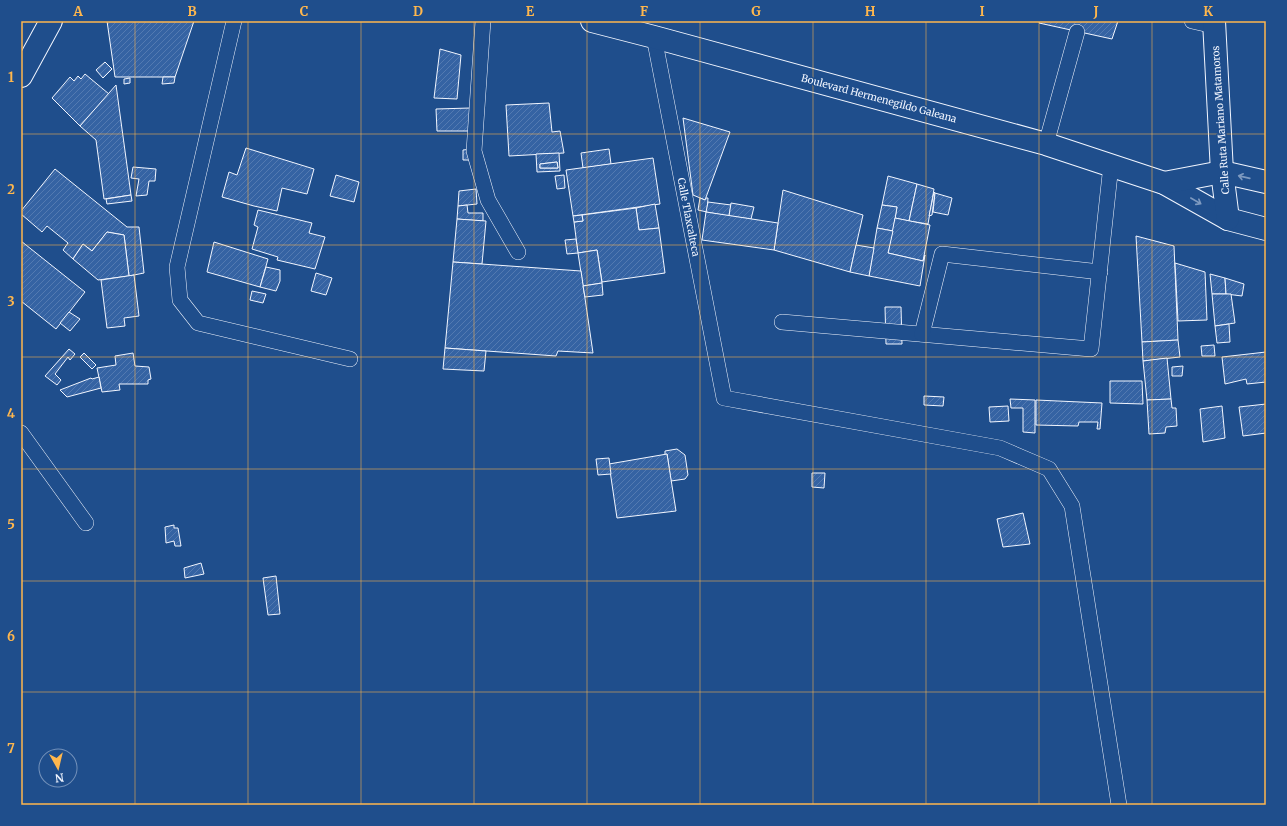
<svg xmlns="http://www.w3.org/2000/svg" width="1287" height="826" font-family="Merriweather,serif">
  <defs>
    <pattern id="building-hatch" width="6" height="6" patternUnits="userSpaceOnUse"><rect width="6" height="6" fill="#3563a3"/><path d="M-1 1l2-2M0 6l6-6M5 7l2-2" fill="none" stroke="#537ab1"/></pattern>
  </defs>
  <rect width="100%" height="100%" fill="#1f4e8c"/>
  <g fill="url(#building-hatch)" stroke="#f2f6ff" fill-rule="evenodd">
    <polygon points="107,21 194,21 175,77 115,77"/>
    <polygon points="1040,21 1118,21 1112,39 1039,23"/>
    <polygon points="440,49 461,55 457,99 434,98"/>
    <polygon points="105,62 112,69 103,78 96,70"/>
    <polygon points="85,74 109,94 80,126 52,98 70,77 74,81 78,76 81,79"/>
    <polygon points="163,77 175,77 174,83 162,84"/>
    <polygon points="130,78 130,83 124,84 124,79"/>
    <polygon points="116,85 131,195 104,199 96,140 80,126"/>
    <polygon points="549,103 552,132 560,131 564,153 509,156 506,105"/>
    <polygon points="470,108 471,131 437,131 436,109"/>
    <polygon points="683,118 730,132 705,200 693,195"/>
    <polygon points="246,148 314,169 307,194 282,188 277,211 254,206 222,197 229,172 237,175"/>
    <polygon points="472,149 472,160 463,160 463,150"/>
    <polygon points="609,149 611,164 583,168 581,153"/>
    <path d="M559 153 560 171 537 172 536 154ZM557 162 558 168H540V164Z"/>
    <polygon points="653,158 660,204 573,216 566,170"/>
    <polygon points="557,162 558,168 540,168 540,164"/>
    <polygon points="133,167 156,169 155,181 149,181 147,195 136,196 139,179 131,178"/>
    <polygon points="55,169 127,227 139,227 144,273 129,276 124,235 107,232 92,251 83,244 73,259 63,250 68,243 47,226 42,232 21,214 21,211"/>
    <polygon points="336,175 359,182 354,202 330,196"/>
    <polygon points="564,175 565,188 557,189 555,176"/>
    <polygon points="888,176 917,184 909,221 895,218 897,207 882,205"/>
    <polygon points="917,184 934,189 928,224 909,221"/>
    <polygon points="476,189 477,204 458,206 459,191"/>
    <polygon points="783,190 863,215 850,272 774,250"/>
    <polygon points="934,192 935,193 932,215 929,216"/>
    <polygon points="935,193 952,198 948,215 933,212"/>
    <polygon points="131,195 132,201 107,204 106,199"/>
    <polygon points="700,198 705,200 706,198 708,198 707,212 698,210"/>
    <polygon points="708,202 731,205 729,216 706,212"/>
    <polygon points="731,203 754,207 751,219 729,216"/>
    <polygon points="655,204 659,228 639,230 636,208"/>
    <polygon points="467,205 468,213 483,213 483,221 457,219 458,206"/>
    <polygon points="882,205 897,207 893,231 877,228"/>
    <polygon points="636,208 639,230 659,228 665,273 602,282 597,250 578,253 574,222 583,221 582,215"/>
    <polygon points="258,210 312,223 309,233 325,237 315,269 277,260 278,257 252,249 258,227 254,225"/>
    <polygon points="706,212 778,223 774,250 702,240"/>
    <polygon points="582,215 583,221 574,222 573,216"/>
    <polygon points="895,218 930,225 923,261 888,253"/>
    <polygon points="457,219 486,221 482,264 453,262"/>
    <polygon points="877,228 893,231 888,253 923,261 925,255 920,286 869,276"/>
    <polygon points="107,232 124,235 129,276 98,280 73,259 83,244 92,251"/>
    <polygon points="1136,236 1174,246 1178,340 1142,342"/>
    <polygon points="576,239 578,253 567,254 565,240"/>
    <polygon points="21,241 85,292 56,329 21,301"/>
    <polygon points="214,242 268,259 260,287 207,272"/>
    <polygon points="856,245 874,248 869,276 850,272"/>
    <polygon points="597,250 602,283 583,286 578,253"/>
    <polygon points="453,262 581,271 593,353 558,351 556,356 445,348"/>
    <polygon points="1175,263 1205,272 1207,320 1178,321"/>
    <polygon points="266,267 280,270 280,281 276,291 260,287"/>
    <polygon points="316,273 332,278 326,295 311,291"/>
    <polygon points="1210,274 1225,278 1226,294 1212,294"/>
    <polygon points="134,275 139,316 124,318 125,326 107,328 101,280"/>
    <polygon points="1225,278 1244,284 1242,296 1226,294"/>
    <polygon points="602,283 603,295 585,297 583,286"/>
    <polygon points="252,291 266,294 263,303 250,300"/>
    <polygon points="1212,294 1231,294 1235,323 1215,326"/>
    <polygon points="885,307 901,307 902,344 886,344"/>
    <polygon points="69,312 80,319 70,331 60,323"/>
    <polygon points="1229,324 1230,342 1217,343 1215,326"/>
    <polygon points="1178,340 1180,357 1143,361 1142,342"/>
    <polygon points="1214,345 1215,356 1202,356 1201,346"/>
    <polygon points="445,348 486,351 484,371 443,369"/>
    <polygon points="69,349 75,354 70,360 68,357 55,374 61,380 57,385 45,376"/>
    <polygon points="1266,352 1266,382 1247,384 1246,379 1225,384 1222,357"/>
    <polygon points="84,353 96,365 92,369 80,357"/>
    <polygon points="133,353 135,366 149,367 151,379 148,380 148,384 119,384 120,390 102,392 97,368 116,365 115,356"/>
    <polygon points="1167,358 1171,399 1147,400 1143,361"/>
    <polygon points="1183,366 1182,376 1172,376 1172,367"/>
    <polygon points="99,377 101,388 67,397 60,390 91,378 92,379"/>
    <polygon points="1110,381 1142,381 1143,404 1110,403"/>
    <polygon points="924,396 944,397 943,406 924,405"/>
    <polygon points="1010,399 1035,400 1035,433 1023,432 1023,408 1011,408"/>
    <polygon points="1171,399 1172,408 1176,408 1177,426 1166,427 1165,433 1149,434 1147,400"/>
    <polygon points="1036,400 1102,403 1100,429 1097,429 1098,422 1079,422 1078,426 1036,425"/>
    <polygon points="1266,404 1266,433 1243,436 1239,407"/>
    <polygon points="1008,406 1009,421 990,422 989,407"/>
    <polygon points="1222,406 1225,438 1203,442 1200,409"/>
    <polygon points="677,449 685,455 688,475 685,479 671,481 667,454 665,455 665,451"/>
    <polygon points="667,454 676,511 617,518 609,464"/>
    <polygon points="609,458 611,474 598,475 596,459"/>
    <polygon points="812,473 825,473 824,488 812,487"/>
    <polygon points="1023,513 1030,544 1003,547 997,519"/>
    <polygon points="174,525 174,528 178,528 181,546 175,546 174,541 166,543 165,527"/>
    <polygon points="201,563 204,574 185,578 184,568"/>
    <polygon points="276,576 280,614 268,615 263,578"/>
  </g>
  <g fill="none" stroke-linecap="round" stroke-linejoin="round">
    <g stroke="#f2f6ff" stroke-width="16">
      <g id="lane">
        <polyline points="234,21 177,267 180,300 198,323 350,359"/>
        <polyline points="483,21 474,151 488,200 518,252"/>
        <polyline points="1192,21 1214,26"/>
        <polyline points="654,37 724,398 1000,448 1049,469 1072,506 1119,805"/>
        <polyline points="1046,144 1077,32"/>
        <polyline points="782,322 1091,349 1111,165"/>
        <polyline points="922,334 942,254 1100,272"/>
        <polyline points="21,433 86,523"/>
      </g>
    </g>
    <g stroke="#f2f6ff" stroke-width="24">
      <g id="secondary">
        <polyline points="592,21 654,37 1046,144 1164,183 1228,219 1266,229"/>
        <polyline points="1214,21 1222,172 1228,219"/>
        <polyline points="21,76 51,21"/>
        <polyline points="1164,183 1222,172 1266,182"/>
      </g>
    </g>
    <use href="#lane" stroke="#1f4e8c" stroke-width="15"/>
    <use href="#secondary" stroke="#1f4e8c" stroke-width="22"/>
  </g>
  <defs><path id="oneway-shaft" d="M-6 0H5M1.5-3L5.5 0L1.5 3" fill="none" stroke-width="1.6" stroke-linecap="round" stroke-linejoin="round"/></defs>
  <g stroke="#7e9ac0">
    <use href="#oneway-shaft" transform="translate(1244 177) rotate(-167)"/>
    <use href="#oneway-shaft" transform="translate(1196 201) rotate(30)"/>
  </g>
  <path fill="none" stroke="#ffb74d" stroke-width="1" stroke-opacity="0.55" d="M135 21V805M248 21V805M361 21V805M474 21V805M587 21V805M700 21V805M813 21V805M926 21V805M1039 21V805M1152 21V805M21 134H1266M21 245H1266M21 357H1266M21 469H1266M21 581H1266M21 692H1266"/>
  <g text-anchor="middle" stroke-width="3" stroke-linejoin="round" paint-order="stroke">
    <g font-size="10" fill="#f2f6ff" stroke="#1f4e8c">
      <text transform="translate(879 98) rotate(15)" y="4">Boulevard Hermenegildo Galeana</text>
      <text transform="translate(1220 120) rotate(-94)" y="4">Calle Ruta Mariano Matamoros</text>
      <text transform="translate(689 217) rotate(79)" y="4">Calle Tlaxcalteca</text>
    </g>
  </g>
  <rect width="1287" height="826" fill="none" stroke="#1f4e8c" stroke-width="44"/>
  <g transform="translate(58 768) rotate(172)"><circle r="19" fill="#1f4e8c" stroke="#7391ba"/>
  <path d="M0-3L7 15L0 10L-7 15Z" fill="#ffb74d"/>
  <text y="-6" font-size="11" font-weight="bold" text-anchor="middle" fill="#f2f6ff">N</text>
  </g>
  <rect x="22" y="22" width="1243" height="782" fill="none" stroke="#ffb74d" stroke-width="1.5"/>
  <g font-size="13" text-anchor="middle" font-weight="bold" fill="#ffb74d">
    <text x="78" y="16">A</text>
    <text x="192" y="16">B</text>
    <text x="304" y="16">C</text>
    <text x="418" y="16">D</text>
    <text x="530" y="16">E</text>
    <text x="644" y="16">F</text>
    <text x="756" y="16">G</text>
    <text x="870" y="16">H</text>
    <text x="982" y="16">I</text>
    <text x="1096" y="16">J</text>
    <text x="1208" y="16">K</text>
    <text x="11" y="82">1</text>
    <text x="11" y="194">2</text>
    <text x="11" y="306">3</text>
    <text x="11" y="418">4</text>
    <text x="11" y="529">5</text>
    <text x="11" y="641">6</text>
    <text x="11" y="753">7</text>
  </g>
</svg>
